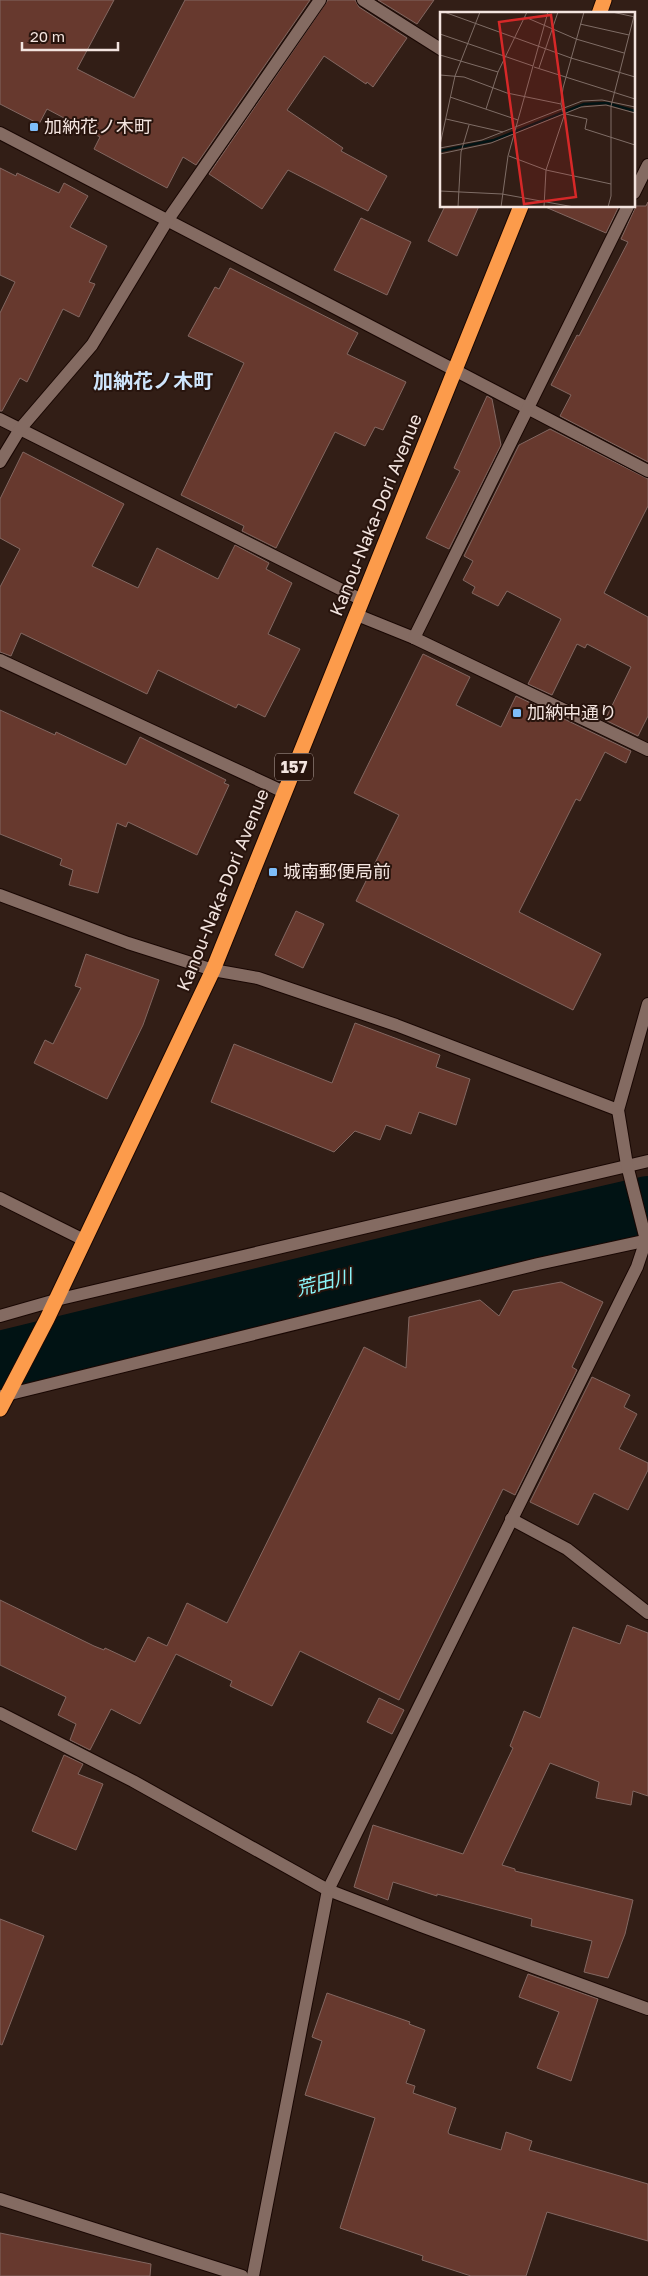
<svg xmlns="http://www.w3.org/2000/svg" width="648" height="2276" font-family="'Golos Text','Noto Sans JP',sans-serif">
  <rect width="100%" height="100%" fill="#321e16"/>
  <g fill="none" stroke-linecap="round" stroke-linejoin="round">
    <polyline stroke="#011314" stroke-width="58" points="0,1360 465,1247 648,1205"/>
  </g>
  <g fill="#67392e" stroke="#826761">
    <polygon points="0,0 114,0 77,69 134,98 185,0 310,0 196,165 183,157 167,188 94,149 100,137 47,109 39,124 0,104"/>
    <polygon points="328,0 355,0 359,7 407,38 373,87 367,82 366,84 324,56 287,110 343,148 341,151 387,176 368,211 288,170 262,209 209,174"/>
    <polygon points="378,0 434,0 417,24"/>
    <polygon points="0,168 16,176 17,173 59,193 64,183 88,196 70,227 107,246 89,282 95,284 79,317 63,309 27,382 20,378 2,411 0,411 0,313 15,282 0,275"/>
    <polygon points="648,202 648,462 560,416 571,395 551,385 577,335 579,336 628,242 621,239 636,206 646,206"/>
    <polygon points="445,206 479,206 457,256 428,241"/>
    <polygon points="543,206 619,206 606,233"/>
    <polygon points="361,218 411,242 387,295 334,270"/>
    <polygon points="230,268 358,333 347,354 406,382 383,430 375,427 365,446 335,432 276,548 242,531 244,526 181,495 244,363 188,336 215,287 219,289"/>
    <polygon points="487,396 492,399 501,445 449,549 426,538 460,471 454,468"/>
    <polygon points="550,429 648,479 648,506 604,593 648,617 648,716 638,736 605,720 631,667 587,644 585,648 577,644 552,695 528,684 561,619 507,591 498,606 472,593 475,587 463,580 473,561 464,556 519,445"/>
    <polygon points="23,452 124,504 92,566 138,588 157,548 218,579 235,545 269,563 266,569 292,583 268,634 300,649 265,717 238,704 236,708 158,670 147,694 21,633 11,656 0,652 0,587 20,549 0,538 0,499"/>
    <polygon points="423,654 470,677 456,705 501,727 516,696 631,751 626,763 605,752 580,801 576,799 519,912 601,954 573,1010 356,901 399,815 354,793"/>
    <polygon points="0,710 55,735 56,732 126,765 140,737 226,780 224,783 229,785 197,855 128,822 126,827 117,823 98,893 69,885 73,870 60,865 62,859 0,834"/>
    <polygon points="296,911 324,924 303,968 275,955"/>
    <polygon points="86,954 159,980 143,1025 107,1099 34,1063 45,1040 53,1044 81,988 75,986"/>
    <polygon points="355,1023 440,1055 436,1067 470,1079 456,1125 419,1112 411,1134 386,1125 380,1140 355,1131 334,1152 211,1102 234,1044 332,1083"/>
    <polygon points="561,1282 603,1302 572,1367 577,1370 515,1495 503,1489 399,1700 300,1651 272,1706 230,1686 232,1681 176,1654 140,1724 111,1709 90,1750 70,1740 76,1724 58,1715 66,1697 0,1665 0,1600 94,1646 104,1650 105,1648 135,1662 148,1637 167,1646 187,1603 227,1623 364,1347 406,1368 409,1317 480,1300 499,1316 513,1291"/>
    <polygon points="592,1377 630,1395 624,1407 637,1414 619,1449 648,1463 648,1470 628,1510 594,1493 578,1525 530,1502"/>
    <polygon points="627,1625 648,1633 648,1796 633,1791 631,1805 596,1798 599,1782 550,1763 502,1865 515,1869 515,1871 633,1900 625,1934 608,1978 584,1972 592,1941 531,1926 532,1919 437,1894 437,1896 393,1882 388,1900 354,1887 373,1825 463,1854 513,1748 510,1746 524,1711 540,1718 573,1627 620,1644"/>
    <polygon points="379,1698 404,1710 392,1734 367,1722"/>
    <polygon points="64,1755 83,1764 78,1774 103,1784 76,1850 32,1831"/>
    <polygon points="0,1919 44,1936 2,2045 0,2044"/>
    <polygon points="528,1974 598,1999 571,2081 537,2068 559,2012 519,1997"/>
    <polygon points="327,1993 410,2022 409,2024 425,2030 406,2083 415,2086 413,2093 456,2108 448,2132 449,2134 501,2150 506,2132 532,2141 529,2150 648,2184 648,2241 547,2212 526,2276 471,2276 422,2260 423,2256 340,2228 375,2118 305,2095 322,2041 312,2037"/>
    <polygon points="0,2233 151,2264 150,2276 0,2276"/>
  </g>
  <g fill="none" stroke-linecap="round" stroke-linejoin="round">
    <g stroke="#190703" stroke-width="14">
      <g id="minor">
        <polyline points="363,0 442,50"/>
        <polyline points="0,133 648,471"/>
        <polyline points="634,193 648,165"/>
        <polyline points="0,419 362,600"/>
        <polyline points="0,462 20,429 92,345 167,221 320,0"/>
        <polyline points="357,615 414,638 648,750"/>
        <polyline points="414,638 628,206"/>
        <polyline points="0,660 284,792"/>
        <polyline points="0,895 128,943 213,970 258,978 396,1025 618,1110"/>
        <polyline points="0,1198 84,1240"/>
        <polyline points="0,1316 56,1300 648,1161"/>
        <polyline points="2,1396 538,1264 648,1240"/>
        <polyline points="511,1519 567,1549 648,1613"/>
        <polyline points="0,1713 133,1781 328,1890 421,1926 648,2009"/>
        <polyline points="0,2199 242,2276"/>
        <polyline points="253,2276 328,1890 637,1267 646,1240 627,1165 618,1110 648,1004"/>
      </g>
    </g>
    <g stroke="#190703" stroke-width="17">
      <g id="highway">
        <polyline points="599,14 604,0"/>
        <polyline points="0,1409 47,1319 213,970 521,206"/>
      </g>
    </g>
    <use href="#minor" stroke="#846b62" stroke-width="12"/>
    <use href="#highway" stroke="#fc9b4b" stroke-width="15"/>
  </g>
  <g fill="#7ebdf9" stroke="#28140d" stroke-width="2">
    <rect x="29" y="122" width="10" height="10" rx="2.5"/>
    <rect x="512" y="708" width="10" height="10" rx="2.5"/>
    <rect x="268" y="867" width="10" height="10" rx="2.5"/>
  </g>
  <g text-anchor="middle" stroke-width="4" stroke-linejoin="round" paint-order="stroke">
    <rect fill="#28140d" stroke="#b6a6a0" stroke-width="1" x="275" y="753.5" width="38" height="27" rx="4"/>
    <g font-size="16" font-weight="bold" fill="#f3e4df">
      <text x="294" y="773">157</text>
    </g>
    <g font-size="18" fill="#f3e4df" stroke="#28140d" text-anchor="start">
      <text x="44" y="133">加納花ノ木町</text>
      <text x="527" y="719">加納中通り</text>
      <text x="283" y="878">城南郵便局前</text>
    </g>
    <g font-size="18" fill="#f3e4df" stroke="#28140d">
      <text transform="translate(376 515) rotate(-68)" y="6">Kanou-Naka-Dori Avenue</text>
      <text transform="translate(223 890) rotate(-68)" y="6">Kanou-Naka-Dori Avenue</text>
    </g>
    <g font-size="19" font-style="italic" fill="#8bf5fa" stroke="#28140d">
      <text transform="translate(324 1282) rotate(-14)" y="7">荒田川</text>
    </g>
    <g font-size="20" font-weight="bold" fill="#cee5fc" stroke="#28140d">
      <text x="153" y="388">加納花ノ木町</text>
    </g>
  </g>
  <g transform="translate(440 12)">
    <rect width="195" height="195" fill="#321e16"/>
    <path fill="none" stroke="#011314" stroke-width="2.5" d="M0 139 54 128 144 92 167 91 195 99"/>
    <path fill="none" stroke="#7f6d66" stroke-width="1" d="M4 0 131 46 195 65M172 0 195 5M85 5 136 27 184 41M140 12 189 23M0 22 93 54M0 43 58 60M94 55 195 87M99 56 118 0M0 63 24 65 67 81 121 92M10 85 78 108M46 97 58 60 87 0M126 102 147 107 145 117 195 133M6 107 63 120M0 133 15 64 40 0M0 136 42 128 142 89 162 88 195 95M0 142 51 131 141 95 166 93 195 101M69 144 106 158 171 172M0 179 62 182 134 195M18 195 21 140 29 113M61 195 68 144 108 0M104 195 106 158 124 104 121 92 123 76 144 0M168 195 171 184V94L195 0"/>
    <path fill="#d62828" fill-opacity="0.15" stroke="#d62828" stroke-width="2.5" d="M111 3 136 185 84 192 59 10Z"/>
    <rect width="195" height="195" fill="none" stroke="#f3e4df" stroke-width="2.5"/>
  </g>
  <path d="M22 42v8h96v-8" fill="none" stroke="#f3e4df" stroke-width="2.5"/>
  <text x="30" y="42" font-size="15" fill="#f3e4df" stroke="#28140d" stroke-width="4" paint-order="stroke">20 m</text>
</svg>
